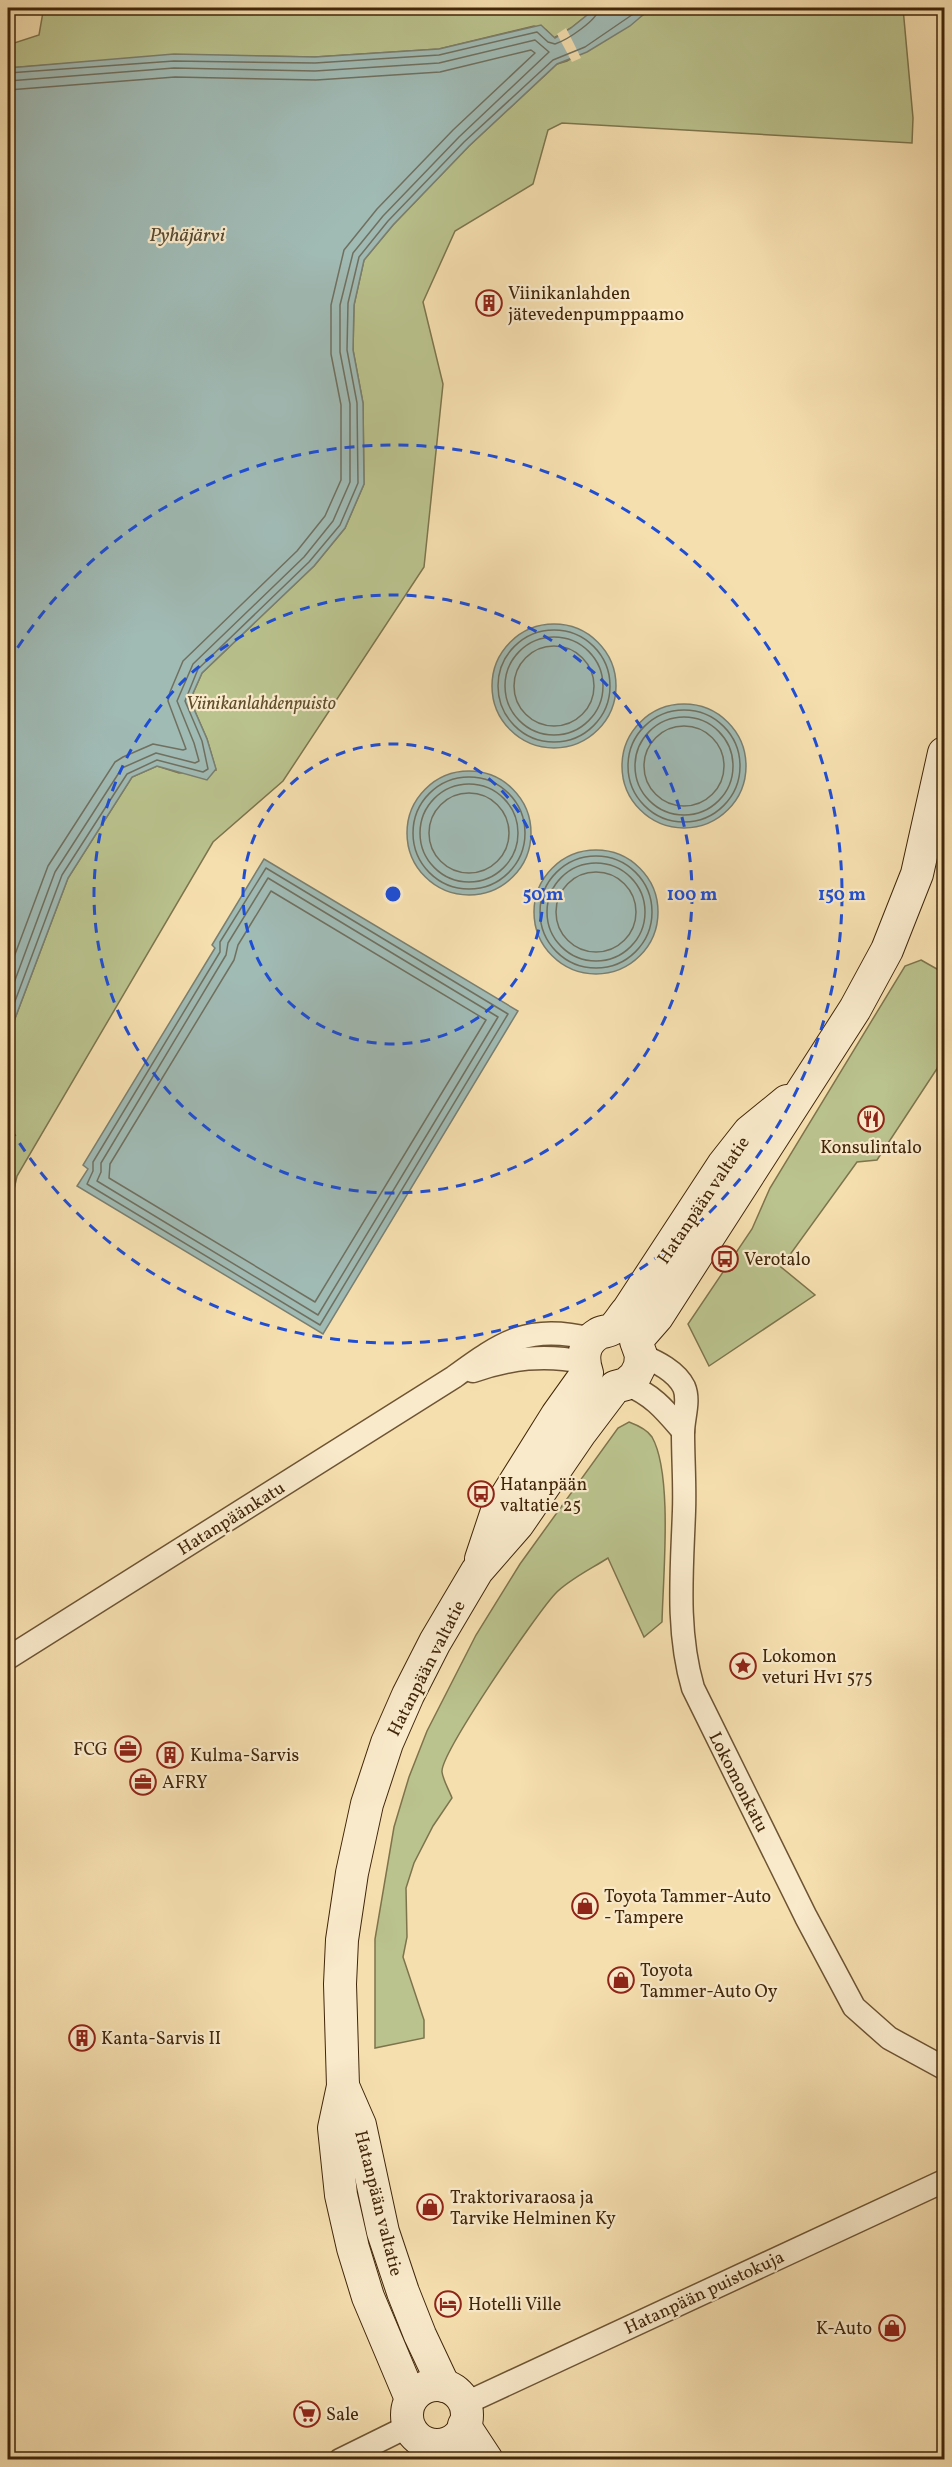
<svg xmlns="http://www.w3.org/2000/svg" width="952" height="2467" font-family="Vollkorn,serif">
  <rect width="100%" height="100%" fill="#f6dfaf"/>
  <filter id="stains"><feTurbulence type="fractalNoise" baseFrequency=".00333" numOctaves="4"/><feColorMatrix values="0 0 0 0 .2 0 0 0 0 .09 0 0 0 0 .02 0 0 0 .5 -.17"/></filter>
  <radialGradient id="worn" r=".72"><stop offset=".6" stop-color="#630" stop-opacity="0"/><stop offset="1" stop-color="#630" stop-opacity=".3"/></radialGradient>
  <g fill="#bac28d" stroke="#7e744c" stroke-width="1.5">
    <polygon points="49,8 596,8 571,28 554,38 546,30 534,26 439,49 315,57 181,55 8,68 8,45 39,35 43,12"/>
    <polygon points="651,8 903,8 913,118 912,143 562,123 548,130 533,184 455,231 423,302 443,384 424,567 283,781 213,842 17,1176 8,1216 8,1037 68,878 132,777 157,766 179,773 216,770 207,739 190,700 202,673 314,566 345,528 364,484 363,403 353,350 354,305 364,260 393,225 469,146 557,64 567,61 643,15"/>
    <polygon points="921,960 944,973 944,1058 877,1160 857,1162 781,1267 815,1295 709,1366 688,1324 752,1229 770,1188 905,966"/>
    <path d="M629 1422C637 1425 647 1429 652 1437 673 1474 663 1577 662 1622L644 1637 608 1558C591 1569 568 1580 555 1594 537 1613 440 1754 442 1772 443 1780 449 1790 452 1798L433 1826 414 1863 406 1888 407 1937 403 1957 424 2020V2038L375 2048V1939L394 1827 409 1777 427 1731 476 1635 520 1564 618 1428Z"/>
  </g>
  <g fill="#a0bab4" stroke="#7a7f70" stroke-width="1.5">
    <polygon points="596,8 651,8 630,26 587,52 557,64 469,146 393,225 364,260 354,305 353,350 363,403 364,484 345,528 314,566 202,673 190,700 207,739 216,769 207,780 157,766 132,777 68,878 8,1037 8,68 174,54 315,57 439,49 541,25 555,38 571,28"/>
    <circle cx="554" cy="686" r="62"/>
    <circle cx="684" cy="766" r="62"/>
    <circle cx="469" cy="833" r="62"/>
    <circle cx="596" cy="912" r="62"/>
    <polygon points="264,859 518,1011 323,1334 77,1186 88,1169 83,1165 215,948 212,945"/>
  </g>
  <polygon fill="#f6dfaf" points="566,28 581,58 572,62 557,34"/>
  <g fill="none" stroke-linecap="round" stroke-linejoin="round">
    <g stroke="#70705f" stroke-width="1.5">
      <path d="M8 73 174 61 315 63 439 55 537 32 548 42 555 44C567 40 598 20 599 8"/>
      <polyline points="8,81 174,68 315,71 439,63 535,40 549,52 459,137 383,216 353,253 340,305 340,352 350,404 350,482 333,521 304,557 193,664 177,701 194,743 199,761 195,763 156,753 122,768 55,872 8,999"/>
      <polyline points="8,90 175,77 316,80 440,72 531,50 535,53 453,130 377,209 344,250 331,305 331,354 341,405 341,480 325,516 297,551 183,661 170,692 168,701 186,749 183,750 153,744 123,757 115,762 48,866 8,973"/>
      <circle cx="554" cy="686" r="56"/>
      <circle cx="554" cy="686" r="49"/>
      <circle cx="554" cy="686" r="40"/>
      <circle cx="684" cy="766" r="56"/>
      <circle cx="684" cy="766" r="49"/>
      <circle cx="684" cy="766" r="40"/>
      <circle cx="469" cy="833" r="56"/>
      <circle cx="469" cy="833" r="49"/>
      <circle cx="469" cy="833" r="40"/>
      <circle cx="596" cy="912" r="56"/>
      <circle cx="596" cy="912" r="49"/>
      <polygon points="266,868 508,1014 320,1325 87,1184 93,1171 93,1162 220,952 220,942"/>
      <circle cx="596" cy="912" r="40"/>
      <polygon points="268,878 498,1017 318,1315 97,1181 101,1172 101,1163 226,955 228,943"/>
      <polygon points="271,891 486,1020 315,1302 109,1178 110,1164 234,960 238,945"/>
      <polyline points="8,1020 62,875 127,774 157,760 203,772 208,769 202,741 185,701 198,669 309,562 340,525 358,483 357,403 347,350 348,303 359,257 388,221 464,142 553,60 585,47 642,8"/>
    </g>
    <g stroke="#6e5433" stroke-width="25">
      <g id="street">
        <path d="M641 1355C657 1362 676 1371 684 1387 690 1401 683 1418 683 1433 683 1459 685 1485 684 1511 682 1570 676 1630 693 1688L806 1917 854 2007 889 2038 944 2068"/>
        <path d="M473 1371C511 1358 544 1354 584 1362"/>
        <path d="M626 1384C652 1394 665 1410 683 1431"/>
        <path d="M8 1658 454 1377C502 1342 529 1323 591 1339"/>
        <polyline points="464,2404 944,2181"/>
        <polyline points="340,2460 409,2426"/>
      </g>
    </g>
    <g stroke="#41260a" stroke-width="34">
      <g id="secondary">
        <path d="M481 1559 497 1511 557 1415 587 1373C582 1358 583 1343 598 1334 602 1331 608 1332 612 1329 618 1325 623 1315 628 1310L723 1165 749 1132 787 1101"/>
        <polyline points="343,2086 360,2125 383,2232 403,2292 420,2335 444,2386"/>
        <circle cx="437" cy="2415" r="30"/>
        <polyline points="411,2399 368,2297 353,2248 341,2195 334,2128 343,2086 340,1984 342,1940 352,1873 367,1804 387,1743 408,1695 435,1642 477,1571 518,1524 581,1432 615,1387 626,1384 635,1376 640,1366 641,1355 636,1341 657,1317 855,1009 887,950 917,874 944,753"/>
        <polyline points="464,2425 487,2460"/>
      </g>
    </g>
    <use href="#street" stroke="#f9eacb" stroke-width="22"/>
    <use href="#secondary" stroke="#f9eacb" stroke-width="32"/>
  </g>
  <g fill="none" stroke="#1d4ed8" stroke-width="3" stroke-dasharray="10 8">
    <circle cx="393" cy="894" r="150"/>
    <circle cx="393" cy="894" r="299"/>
    <path d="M8 663A449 449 0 1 1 8 1125"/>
  </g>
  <defs>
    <g id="building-ring" transform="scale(1.35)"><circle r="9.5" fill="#f9eacb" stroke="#8f2418" stroke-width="1.5"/><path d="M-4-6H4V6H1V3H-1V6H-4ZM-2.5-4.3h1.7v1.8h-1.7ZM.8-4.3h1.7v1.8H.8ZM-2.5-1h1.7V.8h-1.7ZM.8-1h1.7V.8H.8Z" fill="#8f2418"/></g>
    <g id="restaurant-ring" transform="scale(1.35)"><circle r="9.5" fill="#f9eacb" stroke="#8f2418" stroke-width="1.5"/><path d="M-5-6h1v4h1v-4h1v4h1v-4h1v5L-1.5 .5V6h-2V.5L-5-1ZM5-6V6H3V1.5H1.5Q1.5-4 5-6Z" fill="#8f2418"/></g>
    <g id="bus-ring" transform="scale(1.35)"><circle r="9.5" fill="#f9eacb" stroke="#8f2418" stroke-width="1.5"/><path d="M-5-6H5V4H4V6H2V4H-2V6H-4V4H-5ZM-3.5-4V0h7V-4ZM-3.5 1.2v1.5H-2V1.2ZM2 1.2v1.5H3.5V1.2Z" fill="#8f2418"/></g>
    <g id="sight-ring" transform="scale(1.35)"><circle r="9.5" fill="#f9eacb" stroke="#8f2418" stroke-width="1.5"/><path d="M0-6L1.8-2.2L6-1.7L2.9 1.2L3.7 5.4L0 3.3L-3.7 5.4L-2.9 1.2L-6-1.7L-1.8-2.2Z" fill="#8f2418"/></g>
    <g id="office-ring" transform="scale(1.35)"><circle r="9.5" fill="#f9eacb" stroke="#8f2418" stroke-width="1.5"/><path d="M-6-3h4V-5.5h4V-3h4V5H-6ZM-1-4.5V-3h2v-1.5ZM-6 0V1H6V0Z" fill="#8f2418"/></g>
    <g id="shop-ring" transform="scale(1.35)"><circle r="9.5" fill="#f9eacb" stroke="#8f2418" stroke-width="1.5"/><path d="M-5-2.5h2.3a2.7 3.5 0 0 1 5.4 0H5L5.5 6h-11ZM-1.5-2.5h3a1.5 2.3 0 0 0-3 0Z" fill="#8f2418"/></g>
    <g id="hotel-ring" transform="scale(1.35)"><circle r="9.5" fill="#f9eacb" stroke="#8f2418" stroke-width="1.5"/><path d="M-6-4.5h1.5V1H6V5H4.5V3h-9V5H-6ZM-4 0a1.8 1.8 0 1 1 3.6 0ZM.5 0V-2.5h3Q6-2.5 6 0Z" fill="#8f2418"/></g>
    <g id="supermarket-ring" transform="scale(1.35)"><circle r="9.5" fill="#f9eacb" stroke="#8f2418" stroke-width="1.5"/><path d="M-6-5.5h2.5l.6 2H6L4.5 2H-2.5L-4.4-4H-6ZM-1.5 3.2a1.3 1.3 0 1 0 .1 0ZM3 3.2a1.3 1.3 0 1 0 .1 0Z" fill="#8f2418"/></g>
  </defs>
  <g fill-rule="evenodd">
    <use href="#building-ring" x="489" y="303"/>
    <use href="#restaurant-ring" x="871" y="1119"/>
    <use href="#bus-ring" x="725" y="1259"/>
    <use href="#bus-ring" x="481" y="1494"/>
    <use href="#sight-ring" x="743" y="1666"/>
    <use href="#office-ring" x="128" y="1749"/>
    <use href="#building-ring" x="170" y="1755"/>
    <use href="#office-ring" x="143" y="1782"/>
    <use href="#shop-ring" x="585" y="1906"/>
    <use href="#shop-ring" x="621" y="1980"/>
    <use href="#building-ring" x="82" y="2038"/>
    <use href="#shop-ring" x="430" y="2207"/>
    <use href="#hotel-ring" x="448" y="2304"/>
    <use href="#shop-ring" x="892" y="2328"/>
    <use href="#supermarket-ring" x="307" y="2414"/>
  </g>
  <g text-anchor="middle" stroke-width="4.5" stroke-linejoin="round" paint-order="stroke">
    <g font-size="18" fill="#41260a" stroke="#f9eacb" text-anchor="start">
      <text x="508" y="299">Viinikanlahden<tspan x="508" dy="21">jätevedenpumppaamo</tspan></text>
      <text x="871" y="1153" text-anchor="middle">Konsulintalo</text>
      <text x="744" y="1265">Verotalo</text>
      <text x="500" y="1490">Hatanpään<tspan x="500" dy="21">valtatie 25</tspan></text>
      <text x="762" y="1662">Lokomon<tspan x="762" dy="21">veturi Hv1 575</tspan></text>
      <text x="108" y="1755" text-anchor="end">FCG</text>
      <text x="190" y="1761">Kulma-Sarvis</text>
      <text x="162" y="1788">AFRY</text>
      <text x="604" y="1902">Toyota Tammer-Auto<tspan x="604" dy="21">- Tampere</tspan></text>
      <text x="640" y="1976">Toyota<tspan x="640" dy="21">Tammer-Auto Oy</tspan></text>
      <text x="101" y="2044">Kanta-Sarvis II</text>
      <text x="450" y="2203">Traktorivaraosa ja<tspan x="450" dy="21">Tarvike Helminen Ky</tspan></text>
      <text x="468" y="2310">Hotelli Ville</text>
      <text x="872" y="2334" text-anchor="end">K-Auto</text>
      <text x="326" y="2420">Sale</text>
    </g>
    <g font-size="18" font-style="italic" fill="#5f4d2b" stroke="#f9eacb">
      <text x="261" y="709">Viinikanlahdenpuisto</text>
    </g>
    <g font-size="18" fill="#41260a" stroke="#f9eacb">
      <text transform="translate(703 1200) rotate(-56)" y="6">Hatanpään valtatie</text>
      <text transform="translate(231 1518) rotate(-32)" y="6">Hatanpäänkatu</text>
      <text transform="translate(426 1668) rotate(-63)" y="6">Hatanpään valtatie</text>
      <text transform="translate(739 1782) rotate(63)" y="6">Lokomonkatu</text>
      <text transform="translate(379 2203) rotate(76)" y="6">Hatanpään valtatie</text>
      <text transform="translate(704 2292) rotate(-25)" y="6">Hatanpään puistokuja</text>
    </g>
    <g font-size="20" font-style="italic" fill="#594b34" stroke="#f9eacb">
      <text x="187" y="241">Pyhäjärvi</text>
    </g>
  </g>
  <circle cx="393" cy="894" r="9" fill="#1d4ed8" stroke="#f9eacb" stroke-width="3"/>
  <g font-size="18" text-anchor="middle" font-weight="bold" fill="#1d4ed8" stroke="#f9eacb" stroke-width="4.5" stroke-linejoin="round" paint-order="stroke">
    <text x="543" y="900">50 m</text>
    <text x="692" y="900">100 m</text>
    <text x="842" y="900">150 m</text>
  </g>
  <rect width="952" height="2467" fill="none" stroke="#f6dfaf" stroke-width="30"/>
  <rect x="9" y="9" width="934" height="2449" fill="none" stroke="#41260a" stroke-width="3"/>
  <rect x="15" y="15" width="922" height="2437" fill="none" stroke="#41260a" stroke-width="1.5"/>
  <rect width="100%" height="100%" filter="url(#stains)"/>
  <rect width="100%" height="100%" fill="url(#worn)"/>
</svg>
